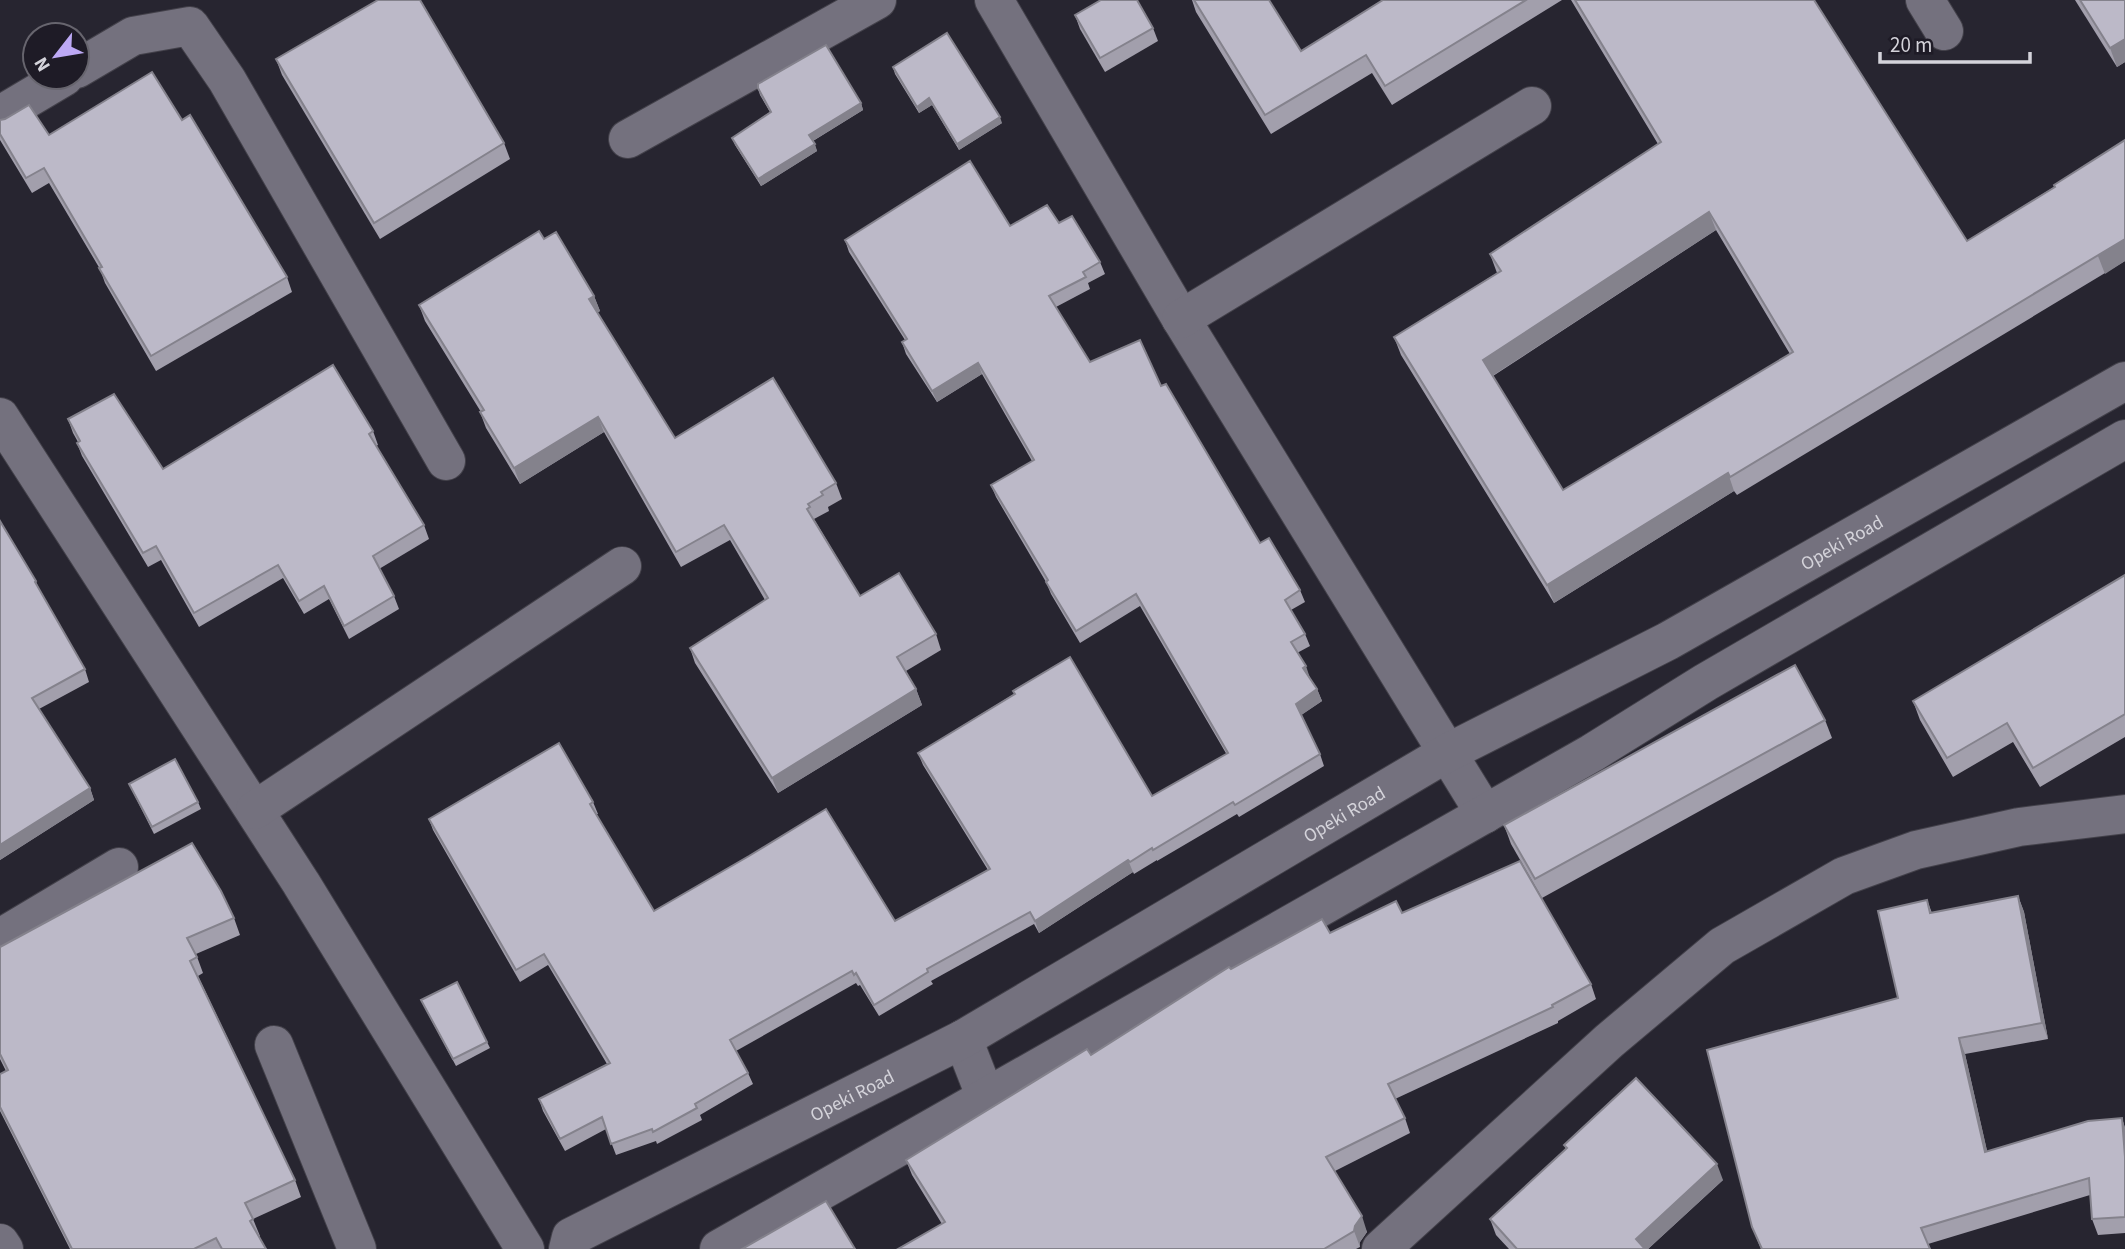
<svg xmlns="http://www.w3.org/2000/svg" width="2125" height="1249" font-family="'Source Sans 3',sans-serif">
  <rect width="100%" height="100%" fill="#272530"/>
  <g fill="none" stroke-linecap="round" stroke-linejoin="round">
    <g stroke="#43414a" stroke-width="40">
      <g id="minor">
        <polyline points="994,0 1181,319 1485,814"/>
        <polyline points="1925,0 1944,31"/>
        <polyline points="77,69 133,36 190,26 227,80 446,461"/>
        <polyline points="0,115 64,77"/>
        <polyline points="628,139 877,0"/>
        <polyline points="1181,319 1532,106"/>
        <polyline points="0,417 301,883 525,1249"/>
        <polyline points="255,810 622,566"/>
        <polyline points="0,938 119,867"/>
        <polyline points="963,1039 986,1098"/>
        <polyline points="274,1045 357,1249"/>
        <polyline points="0,1243 4,1249"/>
        <path id="s1" d="M568 1249 571 1237 963 1039 1447 753 1668 641 2125 381"/>
        <polyline points="719,1249 1592,753 1706,682 2125,439"/>
        <polyline points="1381,1249 1609,1041 1722,946 1844,876 1916,850 2019,827 2125,814"/>
      </g>
    </g>
    <use href="#minor" stroke="#74717e" stroke-width="38"/>
  </g>
  <g fill="#a29fac" fill-rule="evenodd">
    <polygon points="1192,0 1269,0 1301,51 1383,0 1562,0 1392,105 1372,73 1271,134 1196,12"/>
    <path d="M1571 0H1814L1967 241 2054 187 2125 140V261L1737 495 1734 491 1554 603 1401 355 1394 337 1497 273 1490 254 1658 144ZM1716 230 1790 354 1563 490 1493 376Z"/>
    <polygon points="2075,0 2125,0 2125,62 2117,67"/>
    <polygon points="1075,15 1153,28 1158,41 1105,72 1080,29"/>
    <polygon points="276,59 504,143 510,159 380,239 282,75"/>
    <polygon points="893,67 1002,123 959,150 932,105 919,113 895,74"/>
    <polygon points="758,88 861,103 863,110 813,141 817,151 761,186 735,145 732,138 770,112 760,95"/>
    <polygon points="0,120 49,135 182,120 287,277 292,292 156,371 105,283 100,269 49,183 32,193 0,140"/>
    <polygon points="1059,223 1100,262 1105,274 1088,283 1090,289 1056,307 1090,362 1161,386 1260,543 1300,590 1305,602 1291,610 1305,634 1310,646 1297,653 1310,678 1317,689 1322,701 1301,715 1320,754 1324,766 1239,817 1237,814 1157,861 1157,860 1134,874 1133,872 1039,933 1034,924 931,981 933,984 879,1016 860,985 858,986 856,983 736,1051 748,1073 753,1084 700,1115 702,1120 657,1144 656,1141 616,1155 606,1129 565,1151 543,1111 539,1099 607,1064 548,965 520,982 433,830 429,819 593,802 598,814 596,814 654,911 895,921 988,870 923,765 918,753 1014,694 1013,691 1152,796 1227,755 1140,606 1080,643 1051,594 1046,582 996,497 991,485 1032,461 982,374 937,402 906,354 902,342 905,340 849,252 845,240 1010,226"/>
    <polygon points="544,239 594,296 600,311 597,313 675,438 836,483 842,499 828,507 829,511 814,519 860,596 936,634 941,650 906,671 916,689 922,705 778,793 695,663 690,648 765,600 730,540 681,567 604,432 520,484 486,428 480,412 481,412 425,321 419,305"/>
    <polygon points="68,419 163,469 373,431 378,445 376,446 424,525 429,539 379,569 394,596 399,609 349,639 329,599 304,614 283,578 199,627 161,560 148,567 82,456 77,443 78,442 73,433"/>
    <polygon points="0,521 36,581 39,590 85,669 89,682 39,709 90,788 94,800 0,860"/>
    <polygon points="2125,575 2125,737 2040,787 2013,742 1953,777 1920,720 1913,701"/>
    <polygon points="1825,720 1832,738 1542,898 1511,844 1504,825"/>
    <polygon points="129,784 198,802 201,809 154,834"/>
    <polygon points="2018,896 2024,912 2048,1039 1965,1054 1987,1151 2122,1118 2125,1128 2125,1233 2098,1235 2092,1219 2090,1195 1928,1244 1930,1249 1761,1249 1752,1227 1898,998 1927,900 1932,913"/>
    <polygon points="1402,913 1591,984 1596,999 1558,1021 1558,1023 1395,1099 1405,1118 1410,1133 1335,1171 1367,1232 1360,1242 1360,1247 1356,1249 898,1249 942,1224 912,1175 906,1160 1091,1055 1231,969 1330,933"/>
    <polygon points="234,918 240,935 196,954 203,973 198,976 295,1180 301,1197 253,1219 260,1236 259,1236 266,1249 70,1249 0,1111 0,1074 6,1071 0,1059 0,947"/>
    <polygon points="421,1000 487,1042 490,1048 456,1066 424,1006"/>
    <polygon points="1564,1145 1723,1180 1648,1249 1509,1249 1496,1235 1490,1219 1566,1149"/>
  </g>
  <g fill="#84828c">
    <polygon points="2125,39 2125,62 2117,67 2110,48"/>
    <polygon points="929,98 932,105 919,113 917,107"/>
    <polygon points="861,103 863,110 811,142 809,135"/>
    <polygon points="1000,117 1002,123 959,150 957,144"/>
    <polygon points="815,144 817,151 761,186 758,179"/>
    <polygon points="1709,212 1716,230 1489,378 1483,360"/>
    <polygon points="2125,239 2125,261 2105,274 2098,256"/>
    <polygon points="594,296 600,311 595,314 589,299"/>
    <polygon points="978,363 982,374 937,402 932,391"/>
    <polygon points="598,417 604,432 520,484 514,468"/>
    <polygon points="1728,473 1734,491 1554,603 1547,585"/>
    <polygon points="1306,666 1310,678 1303,668"/>
    <polygon points="916,689 922,705 778,793 772,778"/>
    <polygon points="1317,689 1322,701 1300,716 1296,704"/>
    <polygon points="90,788 94,800 0,860 0,845"/>
    <polygon points="1128,860 1133,872 1039,933 1035,921"/>
    <polygon points="2018,896 2024,912 2048,1039 2042,1023"/>
    <polygon points="1959,1038 1965,1054 1991,1168 1985,1152"/>
    <polygon points="2122,1118 2125,1128 2125,1157"/>
    <polygon points="1717,1164 1723,1180 1648,1249 1640,1249 1636,1239"/>
    <polygon points="1362,1216 1367,1232 1360,1242 1360,1247 1354,1231 1355,1226"/>
  </g>
  <g fill="#bcb9c8" stroke="#84828c" stroke-width="2" fill-rule="evenodd">
    <polygon points="378,0 420,0 504,143 374,223 276,59"/>
    <polygon points="1101,0 1137,0 1153,28 1100,58 1075,15"/>
    <polygon points="1194,0 1269,0 1301,51 1383,0 1526,0 1385,86 1366,55 1265,115"/>
    <path d="M1575 0H1814L1967 241 2055 187 2054 185 2125 140V239L1730 477 1728 473 1547 585 1394 337 1501 271 1490 254 1661 142ZM1709 212 1793 352 1563 490 1483 360Z"/>
    <polygon points="2080,0 2125,0 2125,39 2110,48"/>
    <polygon points="947,33 1000,117 957,144 929,98 917,107 893,67"/>
    <polygon points="826,45 861,103 809,135 815,144 758,179 732,138 771,112 758,88 758,84"/>
    <polygon points="152,72 182,120 190,115 287,277 151,356 99,268 102,267 44,168 26,178 0,134 0,120 5,119 29,105 49,135"/>
    <polygon points="970,161 1010,226 1047,205 1059,223 1072,216 1100,262 1083,272 1086,277 1049,296 1090,362 1140,340 1161,386 1166,384 1260,543 1269,538 1300,590 1285,600 1305,634 1291,642 1306,666 1303,668 1317,689 1296,704 1320,754 1235,805 1233,802 1153,850 1152,848 1130,862 1128,860 1035,921 1030,912 927,969 928,972 874,1005 856,973 854,975 852,971 730,1040 748,1073 695,1104 697,1108 653,1132 652,1129 611,1144 602,1117 560,1139 539,1099 610,1063 544,954 516,970 429,819 559,743 593,802 590,804 654,911 749,856 826,809 895,921 990,869 918,753 1015,694 1013,691 1070,657 1152,796 1228,753 1136,594 1076,631 1046,582 1048,580 991,485 1034,460 978,363 932,391 902,342 907,339 845,240"/>
    <polygon points="539,231 544,239 556,232 594,296 589,299 675,438 773,378 836,483 821,492 823,495 808,504 810,507 807,509 860,596 899,573 936,634 897,657 916,689 772,778 690,648 768,598 724,525 676,552 598,417 514,468 480,412 484,410 419,305"/>
    <polygon points="333,365 373,431 369,434 424,525 373,556 394,596 344,626 324,586 299,601 278,565 194,613 156,546 143,553 77,443 80,441 68,419 114,394 163,469"/>
    <polygon points="0,521 36,581 35,582 85,669 32,698 90,788 0,845"/>
    <polygon points="2125,575 2125,714 2033,768 2007,723 1947,758 1913,701"/>
    <polygon points="1795,665 1825,720 1535,879 1504,825"/>
    <polygon points="175,759 198,802 152,827 129,784"/>
    <polygon points="192,843 221,891 234,918 187,938 197,957 190,961 295,1180 245,1203 253,1219 250,1221 266,1249 222,1249 216,1238 194,1249 72,1249 0,1107 0,1074 8,1070 0,1054 0,947"/>
    <polygon points="1520,861 1591,984 1552,1005 1553,1007 1388,1084 1405,1118 1326,1157 1362,1216 1355,1226 1354,1231 1324,1249 898,1249 945,1222 906,1160 1087,1049 1091,1055 1229,967 1231,969 1322,919 1330,933 1396,901 1402,913"/>
    <polygon points="2018,896 2042,1023 1959,1038 1985,1152 2088,1121 2122,1118 2125,1157 2125,1217 2092,1219 2089,1178 1921,1228 1930,1249 1762,1249 1752,1227 1707,1050 1898,998 1878,911 1927,900 1930,913"/>
    <polygon points="457,982 487,1042 453,1059 421,1000"/>
    <polygon points="1636,1078 1717,1164 1636,1239 1645,1249 1517,1249 1490,1219 1567,1148 1564,1145"/>
    <polygon points="826,1201 855,1249 742,1249"/>
  </g>
  <g text-anchor="middle" stroke-width="7" stroke-linejoin="round" paint-order="stroke">
    <g font-size="19" fill="#d4d3da" stroke="#1e1b26">
      <text dy="7" stroke="none"><textPath href="#s1" startOffset="1461">Opeki Road</textPath></text>
      <text dy="7" stroke="none"><textPath href="#s1" startOffset="894">Opeki Road</textPath></text>
      <text dy="7" stroke="none"><textPath href="#s1" startOffset="327">Opeki Road</textPath></text>
    </g>
  </g>
  <g transform="translate(56 56) rotate(239)"><circle r="33" fill="#1e1b26" stroke="#67656e" stroke-width="2"/>
  <path d="M0-5L12 26L0 18L-12 26Z" fill="#bda9f5"/>
  <text y="-10" font-size="19" font-weight="bold" text-anchor="middle" fill="#d4d3da">N</text>
  </g>
  <path d="M1880 52v10h150v-10" fill="none" stroke="#d4d3da" stroke-width="3.5"/>
  <text x="1890" y="52" font-size="21" fill="#d4d3da" stroke="#1e1b26" stroke-width="5" paint-order="stroke">20 m</text>
</svg>
